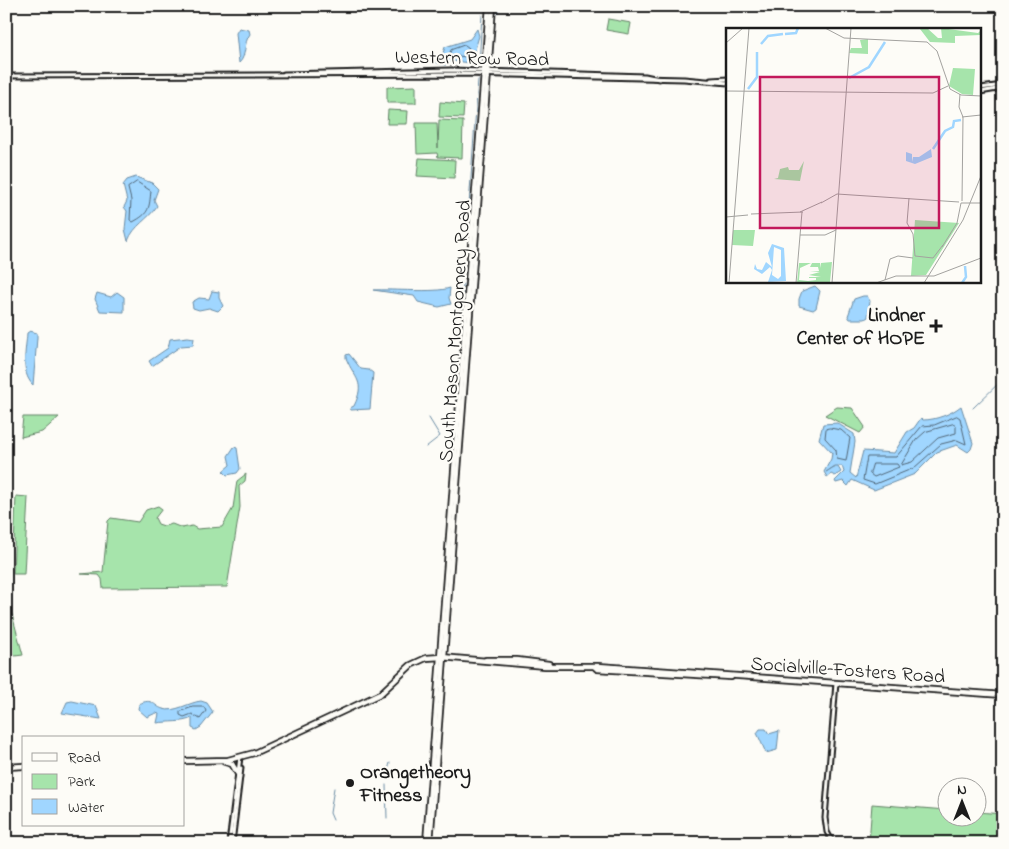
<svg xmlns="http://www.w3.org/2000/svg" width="1009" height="849" font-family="'Indie Flower',sans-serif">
  <rect width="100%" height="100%" fill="#fdfcf7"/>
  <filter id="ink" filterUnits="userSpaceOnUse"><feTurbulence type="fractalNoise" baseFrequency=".02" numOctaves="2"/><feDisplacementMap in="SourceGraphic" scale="10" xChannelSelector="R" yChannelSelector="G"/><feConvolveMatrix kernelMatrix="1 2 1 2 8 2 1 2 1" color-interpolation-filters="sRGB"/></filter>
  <g filter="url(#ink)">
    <g fill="#a6e4ab" stroke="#618064">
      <polygon points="608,19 631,23 629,34 606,30"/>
      <polygon points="416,86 416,103 387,103 387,87"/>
      <polygon points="440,102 464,104 463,118 439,117"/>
      <polygon points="388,110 408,111 407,124 387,124"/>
      <polygon points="439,120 463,121 462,158 438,157 437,153 417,154 416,123 437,123 438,148"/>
      <polygon points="419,158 455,160 454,178 417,176"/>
      <polygon points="837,407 852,408 865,427 860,433 825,415"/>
      <polygon points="23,417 59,417 42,432 21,437"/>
      <polygon points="246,474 245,481 239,486 240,507 227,587 103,588 102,579 99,575 81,574 103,572 108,521 111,518 138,522 146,510 158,506 162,509 155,518 158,524 164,526 172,524 182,528 192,526 197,529 222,527 233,508 237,481"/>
      <polygon points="16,496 28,497 24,574 13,574"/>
      <polygon points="6,589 9,589 11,611 23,655 15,656 10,652 9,647 6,648 6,640 8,645"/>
      <polygon points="872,804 946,810 946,816 976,816 977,812 1003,814 1003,843 869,843"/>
    </g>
    <g fill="#a0d6ff" stroke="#6b8ca4">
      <path d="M239 28 249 30 250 34C243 43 247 56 239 63L236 33Z"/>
      <polygon points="477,29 479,36 471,63 452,61 445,65 431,61 443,53 445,47 470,39"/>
      <path d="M136 177 152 183 158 189 154 200 157 206C148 220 134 225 128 241L125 229 127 211 124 207 127 201 123 185 127 180Z"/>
      <polygon points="815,286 820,291 816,308 813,310 799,306 799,299 802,291"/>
      <path d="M450 288 449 298 451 304 439 307 418 302 414 296 373 290C393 289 434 293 450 288Z"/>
      <polygon points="212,291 219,292 219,298 223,306 218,311 209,308 199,310 193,308 192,302 199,298 209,299"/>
      <polygon points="117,292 124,297 124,312 100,311 95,299 97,293 111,297"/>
      <polygon points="863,296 867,296 870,301 868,317 865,319 850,319 848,316 854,299"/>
      <path d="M30 331 37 333V338L33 385C20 372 26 350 27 333Z"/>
      <polygon points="188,337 194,338 193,345 181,346 152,366 149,361 168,348 170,339"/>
      <path d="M349 354 361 369 369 370 373 373 370 409 351 410 350 408 354 406C366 381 355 380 346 358V355Z"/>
      <path d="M961 406 973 443 971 449 968 452 957 445 937 452 915 474 874 490 852 480 848 486 843 481 836 483 835 481 844 472 842 466H835L826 472 834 467H838L841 472 835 476 831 474 827 477 824 472 831 459 832 453 819 439 823 424 837 423 854 434 855 442 850 473 856 478 863 451 894 453 907 432 914 428 921 418 923 420C936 420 951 414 961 406Z"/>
      <polygon points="234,447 237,448 240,469 237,473 227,475 223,471 230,465 228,456"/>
      <polygon points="72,701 96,706 101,719 62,713 67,702"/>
      <path d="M201 701 207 703 213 712 201 727 196 730 192 728V718C182 723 169 721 157 723L159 714 156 713 147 717 138 709 139 704C153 697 153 706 163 709 174 713 190 702 201 701Z"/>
      <polygon points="760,729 766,729 769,734 779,731 777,750 766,753 757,733"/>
    </g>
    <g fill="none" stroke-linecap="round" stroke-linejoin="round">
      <g stroke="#516677" stroke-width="1">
        <polygon points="465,45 469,48 467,57 449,55 451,50"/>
        <path d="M137 182 151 191C149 208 150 213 133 222L130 220 131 200 128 188Z"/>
        <polygon points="957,416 960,418 966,444 957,440 941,444 914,468 875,484 863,480 867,457 896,457 922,426 934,425"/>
        <polygon points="953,424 956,426 956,433 938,438 912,462 901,465 916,440 925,432"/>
        <polygon points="830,428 841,430 850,438 846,461 837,459 836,450 825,438 826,429"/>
        <polygon points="873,464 897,464 899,467 874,477 870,474"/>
        <polygon points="193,707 204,707 206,711 200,719 192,714 184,717 180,715 180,712"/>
      </g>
      <g stroke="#6b8ca4" stroke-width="1">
        <polyline points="497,13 501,6"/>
        <polyline points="479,65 482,15"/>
        <polyline points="469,205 478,80"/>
        <polyline points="461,312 463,284"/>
        <polyline points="973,408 1003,379"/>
        <polyline points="426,447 440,436 429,418"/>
        <polyline points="387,774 390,763"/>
        <polyline points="386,785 387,818"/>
        <polyline points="333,820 330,813 334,788"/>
      </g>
      <g stroke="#1c1c1c" stroke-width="7">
        <g id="minor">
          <polyline points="284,74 451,70 645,76 659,79"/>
          <polyline points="6,76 465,74 684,79 728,83"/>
          <polyline points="711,80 728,79"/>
          <polyline points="980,88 1003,85"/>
          <polyline points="980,92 1003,88"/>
          <polyline points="229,843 240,757"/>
          <polyline points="232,843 241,768"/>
          <polyline points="833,843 827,832 825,818 836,683"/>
        </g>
      </g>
      <g stroke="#1c1c1c" stroke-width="8">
        <g id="major">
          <polyline points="486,660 517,660 549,664"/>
          <polyline points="595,667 597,669 731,677"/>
          <polyline points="184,761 228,760 254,753 380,694 411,665 426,658 441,657 545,666 598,666 1003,695"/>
          <polyline points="225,762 232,764 238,774"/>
          <polyline points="6,767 24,766"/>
          <polyline points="426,843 489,6"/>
          <polyline points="430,843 493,6"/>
        </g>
      </g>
      <use href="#minor" stroke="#fdfcf7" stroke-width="3"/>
      <use href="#major" stroke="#fdfcf7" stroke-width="4.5"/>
    </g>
  </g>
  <g fill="#1c1c1c" stroke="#fdfcf7" stroke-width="2">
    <path d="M933.5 318.5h5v5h5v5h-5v5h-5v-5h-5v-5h5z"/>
    <circle cx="350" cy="783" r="5"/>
  </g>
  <g text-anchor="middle" stroke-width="4.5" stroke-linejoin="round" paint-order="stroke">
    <g font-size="20" fill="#1c1c1c" stroke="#fdfcf7">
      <text transform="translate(472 57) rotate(1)" y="7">Western Row Road</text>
      <text transform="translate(454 331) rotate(-86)" y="7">South Mason Montgomery Road</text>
      <text transform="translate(848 669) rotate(4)" y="7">Socialville–Fosters Road</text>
    </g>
    <g font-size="20" font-weight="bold" fill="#1c1c1c" stroke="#fdfcf7" text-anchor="end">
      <text x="925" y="321">Lindner<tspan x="925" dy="23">Center of HOPE</tspan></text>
      <text x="360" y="778" text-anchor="start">Orangetheory<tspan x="360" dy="23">Fitness</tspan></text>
    </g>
  </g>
  <g transform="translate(726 28)">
    <rect width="255" height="255" fill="#fdfcf7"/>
    <path d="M201 0 212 10H216L215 0 252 5 255 2V7L229 8V15L204 14 194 1ZM142 11V26L123 25 125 20H136L134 12ZM227 40 249 41 247 67 236 66 223 58ZM78 133 74 153 48 151 52 150 54 141 62 139 63 142H73ZM189 192 233 195 200 247 185 248ZM7 202H29L27 218 6 217ZM106 234 104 254 71 255 73 235H85L74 240 73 252 82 253 90 252V250H83V249H95L83 247 94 244 84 243H93L92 239H84L86 235H94V240L95 235Z" fill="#a6e4ab"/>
    <path d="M205 121 206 129 189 136 180 133V124L186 126V134L187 129H193ZM46 216 58 220 60 253 42 254 46 242 44 239 36 246 28 241 29 236 31 241 36 242 40 234 46 239 42 225ZM48 219 55 222V248L52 251 46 247Z" fill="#a0d6ff" fill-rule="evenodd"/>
    <path fill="none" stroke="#a0d6ff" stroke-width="2.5" d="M59 6 70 5 72 0M35 16 42 8 57 6M123 50 143 39 159 14M22 61 31 49V24M207 121 219 103 227 99 228 93 235 92M236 255 240 249 239 238"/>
    <path fill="none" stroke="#a3a29f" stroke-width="1" d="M99 0 118 10 201 14 211 23 224 61 235 67 255 68M0 15 17 0M0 63 207 65 222 58M234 66 233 79 237 89 236 173M236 89 255 87M183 170 181 195 187 206 189 228M95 175 111 166 233 174M235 175H255M74 184 96 174M25 186 77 184M0 189 22 187M74 207H99L110 202M216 219 231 195 235 175M189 228 207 230 217 217M159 252 164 231 172 228 187 230M3 255 23 0M70 255 76 184M106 255 125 0M150 255 170 248H208L255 230M198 255 237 192 255 148"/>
    <path fill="#c2185b" fill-opacity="0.15" stroke="#c2185b" stroke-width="2.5" d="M34 49H213V200H34Z"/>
    <rect width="255" height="255" fill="none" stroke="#1c1c1c" stroke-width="2.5"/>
  </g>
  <rect width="1009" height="849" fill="none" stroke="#fdfcf7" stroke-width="25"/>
  <rect x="12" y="12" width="984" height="824" fill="none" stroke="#1c1c1c" stroke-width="2" filter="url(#ink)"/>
  <rect x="22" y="736" width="162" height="90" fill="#fdfcf7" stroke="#a3a29f"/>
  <rect x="32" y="753" width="25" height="8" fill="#fdfcf7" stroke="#a3a29f"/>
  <text x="68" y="762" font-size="15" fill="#1c1c1c">Road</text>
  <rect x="32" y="774" width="25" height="15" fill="#a6e4ab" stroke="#a3a29f"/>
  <text x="68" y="786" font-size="15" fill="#1c1c1c">Park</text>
  <rect x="32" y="799" width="25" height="15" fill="#a0d6ff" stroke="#a3a29f"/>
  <text x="68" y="812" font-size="15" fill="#1c1c1c">Water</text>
  <g transform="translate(962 802)"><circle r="24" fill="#fdfcf7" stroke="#a3a29f"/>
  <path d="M0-4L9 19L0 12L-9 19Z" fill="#1c1c1c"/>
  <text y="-8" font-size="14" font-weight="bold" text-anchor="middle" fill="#1c1c1c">N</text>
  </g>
</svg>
